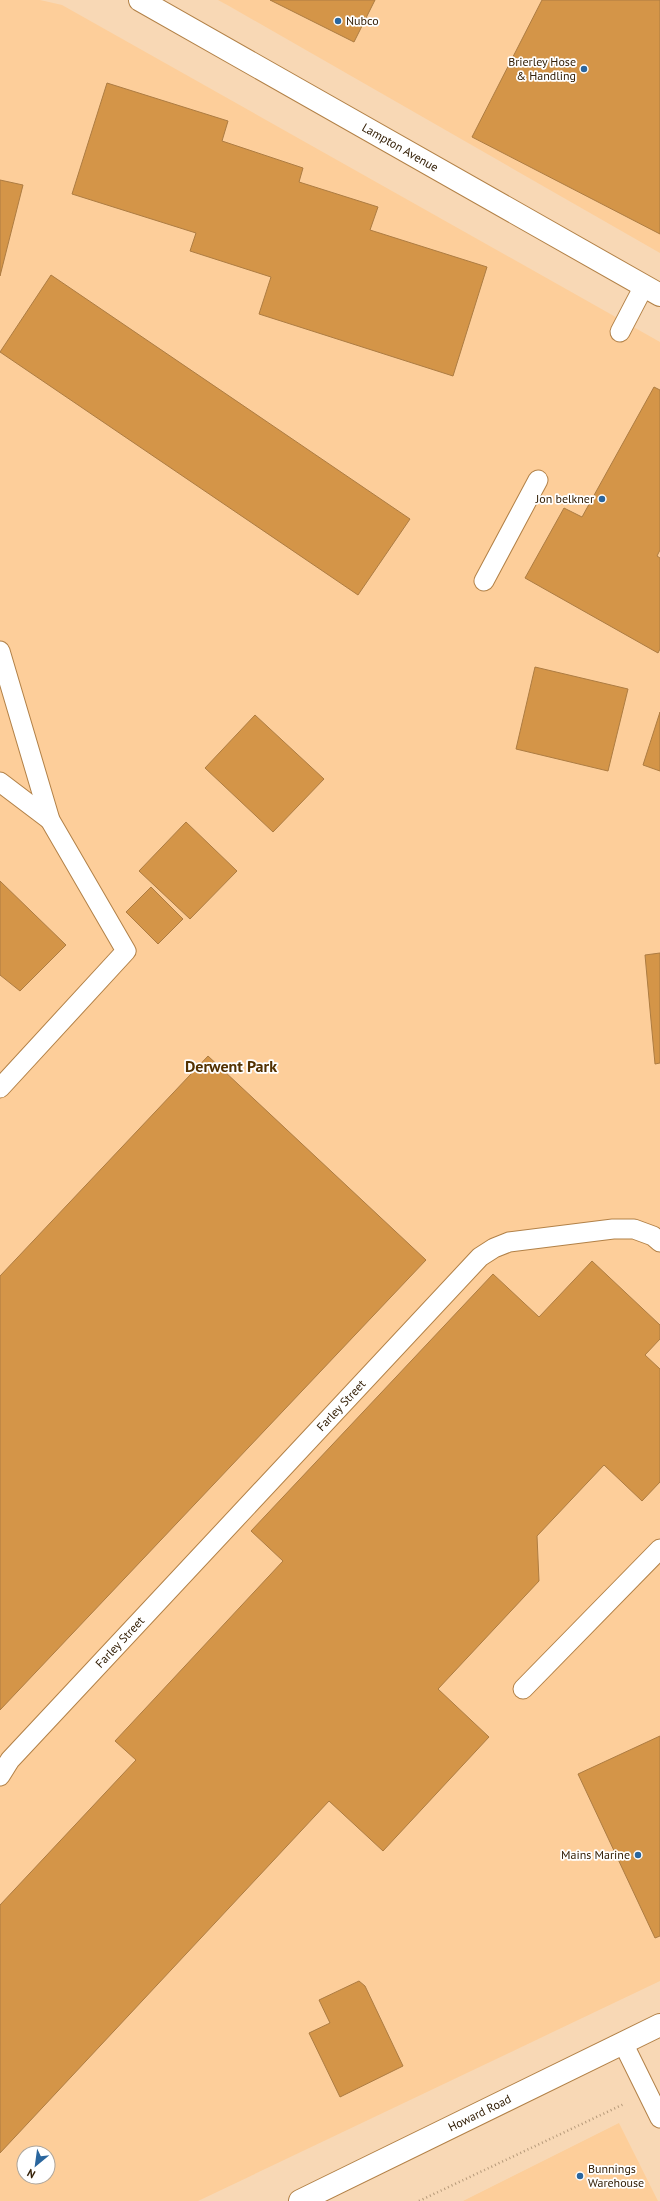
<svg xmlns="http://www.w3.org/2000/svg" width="660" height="2201" font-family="'PT Sans',sans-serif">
  <rect width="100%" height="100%" fill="#f8d8b5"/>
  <g fill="#fdce9a" fill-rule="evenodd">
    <path d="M0 0H40L62 5 660 342V1981L198 2201H0ZM24 2153H48V2177H24Z"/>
    <polygon points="218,0 660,0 660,253 229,6"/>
    <polygon points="619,2123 658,2201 463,2201"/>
  </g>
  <g fill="#d49548" stroke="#ad7c42">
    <polygon points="270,0 375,0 354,42"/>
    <polygon points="542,0 660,0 660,234 472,137"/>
    <polygon points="107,83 228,121 222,141 303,168 299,182 378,207 370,230 487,267 453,376 259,314 271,277 190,251 196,233 72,194"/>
    <polygon points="0,180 23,185 0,276"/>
    <polygon points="51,275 410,519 358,595 0,352"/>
    <polygon points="654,387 660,390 660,550 657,556 660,558 660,649 658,653 525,578 564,508 582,517"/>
    <polygon points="535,667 628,689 608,771 516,749"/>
    <polygon points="660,712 660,771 643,765"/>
    <polygon points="255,715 324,779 273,832 205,768"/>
    <polygon points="186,822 237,871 190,919 139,871"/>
    <polygon points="0,881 66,945 20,991 0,975"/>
    <polygon points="151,887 183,919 158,944 126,912"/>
    <polygon points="660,953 660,1063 655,1064 645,955"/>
    <polygon points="208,1056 426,1260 0,1710 0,1276"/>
    <polygon points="592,1261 660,1325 660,1339 645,1355 660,1369 660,1482 642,1501 604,1465 537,1536 539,1581 438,1689 489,1737 383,1851 329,1801 0,2153 0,1905 136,1760 115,1741 283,1561 251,1531 493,1274 539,1317"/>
    <polygon points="660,1736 660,1936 655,1938 578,1774"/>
    <polygon points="359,1981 365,1986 403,2066 340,2097 309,2033 330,2023 319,2000"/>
  </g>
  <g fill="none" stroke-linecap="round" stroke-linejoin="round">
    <g stroke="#b28147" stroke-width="21">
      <g id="service">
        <polyline points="620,332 644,286"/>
        <polyline points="484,581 538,480"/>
        <polyline points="0,651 50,820 126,951 0,1088"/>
        <polyline points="0,782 50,820"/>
        <polyline points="523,1689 660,1549"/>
        <path id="s1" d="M0 1776 10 1760 480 1257 494 1248 509 1242 613 1229H634L653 1236 660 1242"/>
        <polyline points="623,2043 660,2118"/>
      </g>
    </g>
    <g stroke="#b28147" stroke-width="24">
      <g id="tertiary">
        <path id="s2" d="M140 0 660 295"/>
        <path id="s3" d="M300 2201 660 2025"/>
      </g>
    </g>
    <polyline stroke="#b59979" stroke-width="2.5" stroke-dasharray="1 3" stroke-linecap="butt" points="419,2201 624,2104"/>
    <use href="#service" stroke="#fff" stroke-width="19"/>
    <use href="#tertiary" stroke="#fff" stroke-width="22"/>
  </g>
  <g fill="#2a669e" stroke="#fff" stroke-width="1.5">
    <circle cx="338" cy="21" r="4"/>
    <circle cx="584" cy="69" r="4"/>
    <circle cx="602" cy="499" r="4"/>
    <circle cx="638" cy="1855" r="4"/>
    <circle cx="580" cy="2176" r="4"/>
  </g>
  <g text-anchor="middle" stroke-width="3.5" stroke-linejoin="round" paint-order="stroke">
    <g font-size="12" fill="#352108" stroke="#fff" text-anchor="end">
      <text x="346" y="25" text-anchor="start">Nubco</text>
      <text x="576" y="66">Brierley Hose<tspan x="576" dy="14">&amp; Handling</tspan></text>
      <text x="594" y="503">Jon belkner</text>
      <text x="630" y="1859">Mains Marine</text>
      <text x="588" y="2173" text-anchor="start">Bunnings<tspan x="588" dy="14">Warehouse</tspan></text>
    </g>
    <g font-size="12" fill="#352108" stroke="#fff">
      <text dy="4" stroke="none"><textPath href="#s2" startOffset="299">Lampton Avenue</textPath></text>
      <text dy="4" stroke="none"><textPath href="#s1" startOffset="504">Farley Street</textPath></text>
      <text dy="4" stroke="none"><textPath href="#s1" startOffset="180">Farley Street</textPath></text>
      <text dy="4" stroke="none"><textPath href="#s3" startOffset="200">Howard Road</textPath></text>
    </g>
    <g font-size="16" font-weight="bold" fill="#533100" stroke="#fff">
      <text x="231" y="1072">Derwent Park</text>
    </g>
  </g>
  <g transform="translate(36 2165) rotate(209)"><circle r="19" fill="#ffffff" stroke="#aea69c"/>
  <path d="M0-3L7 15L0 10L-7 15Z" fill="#2a669e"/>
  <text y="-6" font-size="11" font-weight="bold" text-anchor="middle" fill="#352108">N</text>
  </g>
</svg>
